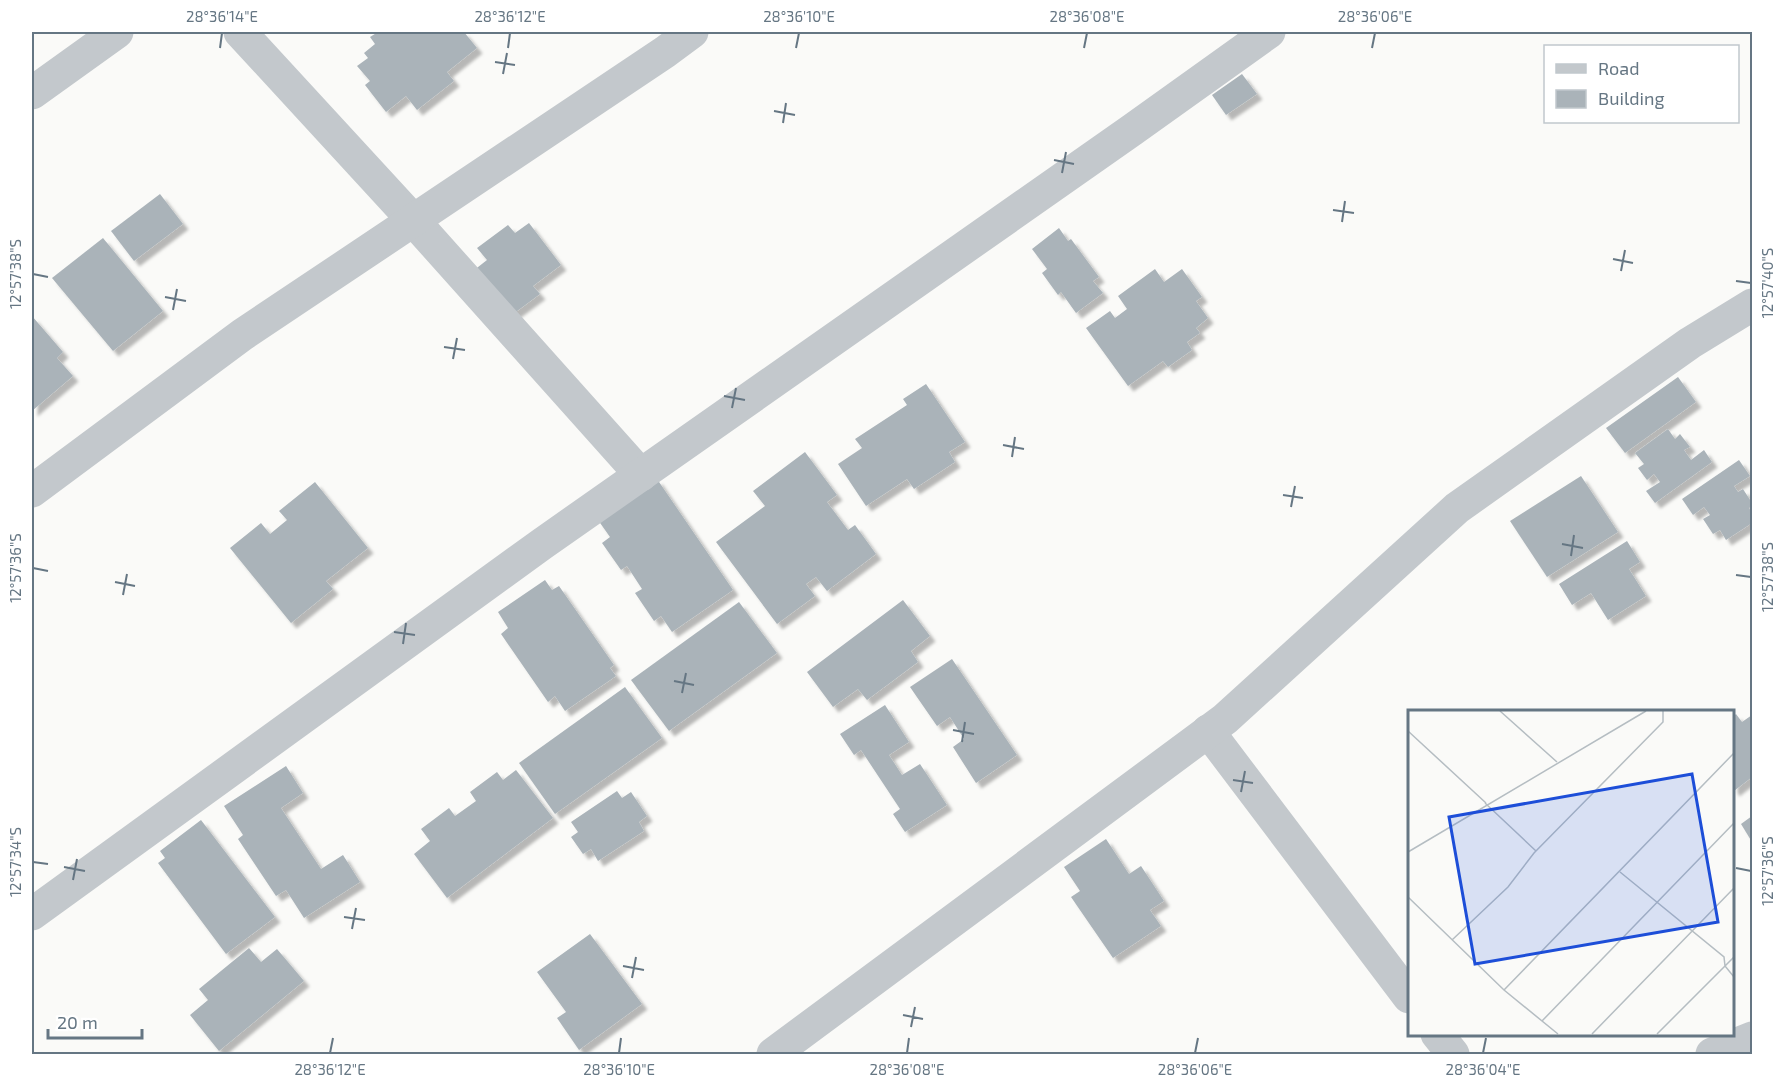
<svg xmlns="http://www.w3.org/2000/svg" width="1784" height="1086" font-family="'Exo 2',sans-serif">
  <defs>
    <filter id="shadow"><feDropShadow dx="5.5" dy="5.5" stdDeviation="1.5" flood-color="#0004"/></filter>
  </defs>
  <rect width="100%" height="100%" fill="#fafaf8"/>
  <g fill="#aab3b9" filter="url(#shadow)">
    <polygon points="378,32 464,32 477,48 447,72 454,81 417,110 406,96 386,112 365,85 370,81 357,66 368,58 364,53 375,44 370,37"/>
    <polygon points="1242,74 1257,94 1226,115 1212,95"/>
    <polygon points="160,194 183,224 134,261 111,231"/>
    <polygon points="529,223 561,265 533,286 540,294 509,317 473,271 487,260 477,248 508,225 515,233"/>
    <polygon points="1059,228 1068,241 1071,239 1099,277 1093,281 1103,293 1076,313 1061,292 1058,295 1042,273 1047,269 1032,249"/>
    <polygon points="103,238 163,311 113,351 52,278"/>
    <polygon points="1155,269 1164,282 1182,269 1202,297 1196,301 1208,318 1196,328 1200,333 1187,342 1192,350 1168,367 1163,361 1128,386 1086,328 1110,311 1115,318 1127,309 1118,296"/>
    <polygon points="32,316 63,352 57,358 73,376 32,411"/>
    <polygon points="1678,377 1696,402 1625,453 1606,428"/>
    <polygon points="926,384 965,442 949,452 955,462 914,489 907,479 866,506 838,464 862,448 855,439 907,405 903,399"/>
    <polygon points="1668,429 1675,439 1680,434 1690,447 1684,450 1691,460 1704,450 1712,462 1655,503 1646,491 1660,482 1654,474 1647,480 1638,468 1644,464 1635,453"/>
    <polygon points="805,452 837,495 827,502 848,530 855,525 876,554 827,591 816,577 806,584 815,596 777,624 716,542 765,506 753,491"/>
    <polygon points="1739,460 1750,476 1734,486 1738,492 1743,489 1752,503 1752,506 1749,508 1752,513 1752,523 1726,540 1720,530 1713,534 1703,519 1710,515 1704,507 1693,515 1682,499"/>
    <polygon points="1581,476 1618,532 1547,577 1510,521"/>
    <polygon points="657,479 733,590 672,632 661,616 654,621 635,593 642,589 627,566 621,570 602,543 610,537 598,520"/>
    <polygon points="315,482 368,548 326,581 333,589 291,623 230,548 261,523 270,534 287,520 279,511"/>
    <polygon points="1627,541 1640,562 1629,569 1646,596 1608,620 1591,593 1572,605 1559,584"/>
    <polygon points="545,580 552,590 559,586 614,665 610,668 616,676 565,711 555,696 548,702 501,634 508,628 498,612"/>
    <polygon points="903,600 930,636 911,651 918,662 867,700 858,689 833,707 807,672"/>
    <polygon points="739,602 777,653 669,731 631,680"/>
    <polygon points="952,659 1017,755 976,783 953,747 964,739 950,717 937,726 910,687"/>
    <polygon points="625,687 662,738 555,814 519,763"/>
    <polygon points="885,705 909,742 889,755 902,775 920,764 947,805 905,832 893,814 900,809 861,750 854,755 840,734"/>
    <polygon points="1736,714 1742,722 1752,715 1752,777 1734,791 1732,787 1732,718"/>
    <polygon points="286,766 303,793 281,808 321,869 343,855 360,882 304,918 286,890 276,896 238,839 243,835 224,806"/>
    <polygon points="516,770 553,818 447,898 414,854 430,841 421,829 449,808 455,816 476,801 470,792 497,772 503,780"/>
    <polygon points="617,791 622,798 631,792 647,816 639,822 644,831 598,861 591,849 583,854 571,837 578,832 571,822"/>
    <polygon points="1752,816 1752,842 1741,824"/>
    <polygon points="201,820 275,917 226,954 158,863 165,858 160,851"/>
    <polygon points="1106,839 1129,874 1141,866 1164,901 1150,910 1161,926 1113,958 1071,897 1080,891 1064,867"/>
    <polygon points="590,934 642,1004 579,1050 557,1018 566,1012 537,972"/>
    <polygon points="249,948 261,962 277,949 304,981 219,1051 190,1015 208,1000 199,989"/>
  </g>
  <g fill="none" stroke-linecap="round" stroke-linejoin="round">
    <g stroke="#c3c8cc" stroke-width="33">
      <polyline points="240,32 413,220 641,475"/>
      <polyline points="32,93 117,32"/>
      <polyline points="32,491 242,335 665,52 692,32"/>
      <polyline points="1208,731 1409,997"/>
      <polyline points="32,914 542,544 1132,130 1269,32"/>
      <polyline points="1437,1034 1453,1054"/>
      <polyline points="773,1054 1225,719 1457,508 1690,343 1752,305"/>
      <polyline points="1712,1054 1752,1038"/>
    </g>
  </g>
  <path fill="none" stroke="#657683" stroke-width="2" d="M220 48 222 33M508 48 510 33M796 48 799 33M1084 48 1087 33M1372 48 1375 33M495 62 515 65M503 74 507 53M774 111 795 115M783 123 786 103M1054 160 1074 164M1062 173 1066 152M1333 210 1354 213M1342 222 1345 201M1613 259 1633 263M1621 271 1625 250M33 274 48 277M1736 281 1751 283M165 297 186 301M173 310 177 289M444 347 465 350M453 359 457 338M724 396 745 400M732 408 736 388M1003 445 1024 449M1012 457 1015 437M1283 495 1303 498M1291 507 1295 486M1562 544 1583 548M1571 556 1574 535M33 568 48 571M1736 575 1751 577M115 582 135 586M123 595 127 574M394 632 415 635M403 644 406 623M674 681 694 685M682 693 686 673M953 730 974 734M962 742 965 722M1233 780 1253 783M1241 792 1245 771M33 862 48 864M64 867 85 871M1736 868 1751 871M73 880 77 859M344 917 365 920M352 929 356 908M623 966 644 970M632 978 636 957M903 1015 923 1019M911 1027 915 1007M330 1053 333 1038M619 1053 621 1038M907 1053 909 1038M1195 1053 1198 1038M1483 1053 1486 1038"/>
  <g transform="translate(1408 710)">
    <rect width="326" height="326" fill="#fafaf8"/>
    <path fill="none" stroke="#b5bdc2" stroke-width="1.5" d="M92 1 149 52M0 21 78 93M77 93 128 141M0 142 238 1M212 162 316 247 317 256 326 267M0 187 96 280 150 324M44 230 100 177 126 143 255 12V1M96 280 326 43M134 311 326 113M184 324 326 178M249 324 326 247"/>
    <path fill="#1d4ed8" fill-opacity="0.15" stroke="#1d4ed8" stroke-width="3" d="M284 64 310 212 67 254 41 107Z"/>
    <rect width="326" height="326" fill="none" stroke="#657683" stroke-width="3"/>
  </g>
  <rect width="1784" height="1086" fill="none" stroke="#ffffff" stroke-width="66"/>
  <rect x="1544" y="45" width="195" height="78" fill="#ffffff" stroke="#c1c8cd" stroke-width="1.5"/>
  <rect x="1556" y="64" width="30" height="9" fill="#c3c8cc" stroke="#c1c8cd" stroke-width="1.5"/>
  <text x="1598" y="75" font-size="18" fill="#657683">Road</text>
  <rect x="1556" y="90" width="30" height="18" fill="#aab3b9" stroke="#c1c8cd" stroke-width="1.5"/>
  <text x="1598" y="105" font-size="18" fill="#657683">Building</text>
  <path d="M48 1029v9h94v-9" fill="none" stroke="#657683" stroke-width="3"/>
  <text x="57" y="1029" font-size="18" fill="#657683" stroke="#ffffff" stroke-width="4.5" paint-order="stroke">20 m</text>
  <rect x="33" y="33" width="1718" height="1020" fill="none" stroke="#657683" stroke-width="2"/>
  <g font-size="15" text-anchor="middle" fill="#657683">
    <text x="222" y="22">28°36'14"E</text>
    <text x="510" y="22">28°36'12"E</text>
    <text x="799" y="22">28°36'10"E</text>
    <text x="1087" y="22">28°36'08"E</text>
    <text x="1375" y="22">28°36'06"E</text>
    <text transform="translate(16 274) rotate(-90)" y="5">12°57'38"S</text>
    <text transform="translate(1768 283) rotate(-90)" y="5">12°57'40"S</text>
    <text transform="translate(16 568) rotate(-90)" y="5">12°57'36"S</text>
    <text transform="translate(1768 577) rotate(-90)" y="5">12°57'38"S</text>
    <text transform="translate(16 862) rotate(-90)" y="5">12°57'34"S</text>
    <text transform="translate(1768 871) rotate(-90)" y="5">12°57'36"S</text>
    <text x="330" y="1075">28°36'12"E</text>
    <text x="619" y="1075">28°36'10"E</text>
    <text x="907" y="1075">28°36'08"E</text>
    <text x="1195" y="1075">28°36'06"E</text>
    <text x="1483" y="1075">28°36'04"E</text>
  </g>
</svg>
